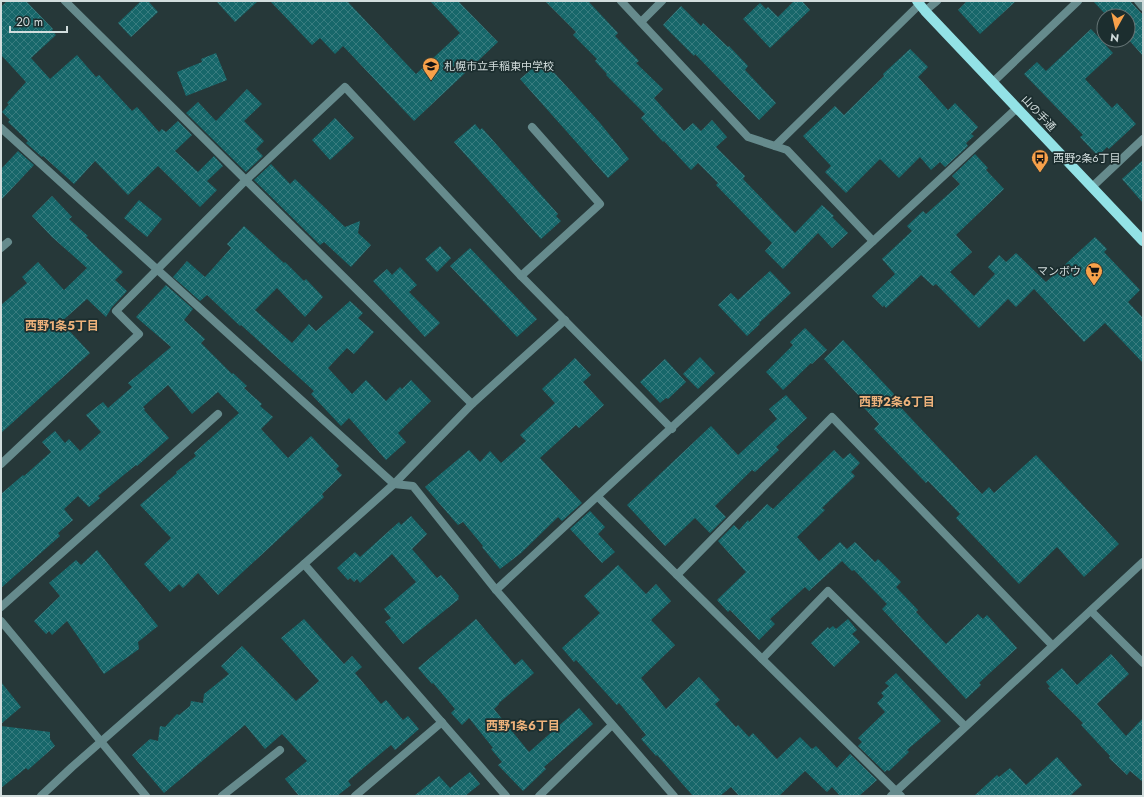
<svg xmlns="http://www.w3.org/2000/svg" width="1144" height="797" font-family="Jost,'Noto Sans JP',sans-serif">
  <defs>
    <pattern id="building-cross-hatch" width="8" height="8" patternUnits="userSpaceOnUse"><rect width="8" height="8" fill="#17676a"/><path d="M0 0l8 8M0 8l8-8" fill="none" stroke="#387c7f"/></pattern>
  </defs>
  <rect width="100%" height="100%" fill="#263839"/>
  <g fill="url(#building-cross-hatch)">
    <polygon points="7,1 26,1 53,29 52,31 56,35 31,58 50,79 77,55 96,77 99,75 132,111 137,107 159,132 162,129 166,132 178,121 192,135 175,151 198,172 214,156 223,166 207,181 217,190 200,207 158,166 128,195 95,161 74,184 43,156 42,157 26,143 28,141 8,122 10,120 2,112 9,104 7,103 26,82 1,55 1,7"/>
    <polygon points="141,1 148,1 158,12 131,37 118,23"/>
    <polygon points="216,1 258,1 235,22"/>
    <polygon points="270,1 347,1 416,74 460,33 430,1 458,1 498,42 414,121 343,46 335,54 320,38 312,45"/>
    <polygon points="545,1 588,1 618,33 615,36 639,61 636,63 663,89 654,98 684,131 693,123 701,131 712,120 727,137 716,147 745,176 743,179 795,233 822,205 834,216 832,217 848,233 832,248 818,233 783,269 765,251 772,243 716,185 718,183 698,163 691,170 664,141 663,142 641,118 645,114 606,75 607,74 595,61 597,59 573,35 576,32"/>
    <polygon points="794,1 802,1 810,10 770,48 743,19 760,3 766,9 768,7 778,17"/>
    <polygon points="967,1 1016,1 980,34 958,10"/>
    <polygon points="1093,1 1130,1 1143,15 1143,56 1128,39 1128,16 1107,16"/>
    <polygon points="681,6 701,26 703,23 728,47 729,46 748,66 745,70 776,103 759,120 695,54 694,56 663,25"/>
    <polygon points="1091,29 1113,53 1085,79 1112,108 1117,103 1136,124 1109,149 1107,147 1098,156 1080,137 1083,135 1024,74 1037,62 1046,71"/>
    <polygon points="910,49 928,67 918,77 948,110 955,103 978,127 971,134 974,136 966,143 968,146 945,167 940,162 931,170 920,157 899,178 880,159 846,193 825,172 831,166 803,136 835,106 844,115 884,76 883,74"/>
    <polygon points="216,53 227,80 186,96 177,72 202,62 201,59"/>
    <polygon points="540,62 545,68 548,66 600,123 629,159 608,178 520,79"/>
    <polygon points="247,89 262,104 244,121 264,141 256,149 263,156 246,172 186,113 198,102 216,121"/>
    <polygon points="335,118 354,138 330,160 312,140"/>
    <polygon points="475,124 480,130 482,128 558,214 556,216 561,221 541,239 454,142"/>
    <polygon points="18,151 34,165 1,200 1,169"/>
    <polygon points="975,154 988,168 986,170 1004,189 956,235 972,252 950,272 974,296 995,274 988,267 999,255 1006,262 1016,253 1046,282 1095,237 1107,249 1104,252 1140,290 1128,302 1143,318 1143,363 1105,323 1084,342 1034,289 1016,307 1008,299 979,328 936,284 933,286 921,275 886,308 884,305 883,307 872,296 895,274 882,259 912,231 907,226 923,211 926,214 960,184 952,176"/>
    <polygon points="1143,160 1143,203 1122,179"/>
    <polygon points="271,164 290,184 295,179 345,227 360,221 358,233 371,245 351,267 324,242 320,245 254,180"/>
    <polygon points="52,196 72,217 69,219 88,236 86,237 123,272 115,280 127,291 112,307 106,317 87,299 61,322 90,353 1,433 1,305 27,283 22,277 38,262 64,290 87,268 52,237 32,216"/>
    <polygon points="139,200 162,219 147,237 124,218"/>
    <polygon points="244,226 284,263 285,262 304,281 306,279 323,297 305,317 277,288 255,310 292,343 309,324 316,331 350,301 363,313 358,318 374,332 354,354 347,348 328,368 352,394 366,380 386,401 400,387 402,389 411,380 431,401 398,433 406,442 386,460 349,418 341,426 311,394 314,391 241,325 240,326 207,295 200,301 173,277 187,261 205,277 231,248 227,244"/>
    <polygon points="440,246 451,258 437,272 425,259"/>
    <polygon points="470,248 537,319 517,337 450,266"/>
    <polygon points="400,267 417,285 409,292 440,323 425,337 373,281 387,269 392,275"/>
    <polygon points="770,271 791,293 759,323 760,324 747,336 718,305 731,293 738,300"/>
    <polygon points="166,285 193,309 184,320 205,339 201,343 232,374 233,373 247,386 244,388 262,404 260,406 273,417 261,429 288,458 311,436 339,466 336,469 342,475 322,494 324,497 218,595 198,573 183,588 179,584 170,592 144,564 171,538 140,505 177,473 176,472 196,456 194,453 239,413 218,392 192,414 168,385 143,407 145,409 144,410 169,438 137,466 136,465 98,496 100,498 89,507 78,496 64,509 73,520 58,533 60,536 1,588 1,494 23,475 24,476 51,452 42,442 55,431 65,443 69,439 80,451 101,432 86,415 103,402 108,408 132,387 128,383 171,347 136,317"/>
    <polygon points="805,328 827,350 812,364 811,363 783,390 766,372 793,345 790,342"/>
    <polygon points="843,340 894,394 891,397 982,494 989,487 994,493 1036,455 1119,544 1084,577 1057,547 1019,584 956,518 960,514 928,481 926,483 874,429 879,424 858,401 861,398 824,359"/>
    <polygon points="700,357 715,373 698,389 683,374"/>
    <polygon points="575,358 591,375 583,382 604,405 579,428 576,425 540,458 582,503 562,521 558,517 521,553 500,569 482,547 483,546 463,522 458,525 425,487 469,450 480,462 490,451 501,463 526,441 520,435 555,403 542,389"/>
    <polygon points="665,359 686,382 668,399 666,398 660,403 640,382"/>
    <polygon points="786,395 807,418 776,447 779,450 755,472 752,470 715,506 726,517 710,533 695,518 665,546 627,505 711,426 738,455 777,419 769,409"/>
    <polygon points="834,450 843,459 850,453 860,463 851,472 855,476 822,508 825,510 797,537 819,561 840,542 847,549 855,542 875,562 878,559 901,582 896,587 918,610 916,612 946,644 978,614 983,619 987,615 1017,648 979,683 981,685 966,699 882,609 887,604 854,570 852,571 842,561 809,591 805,587 770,619 775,624 759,640 730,610 728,612 717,600 746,572 718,541 734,525 739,530 748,520 749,522 767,504 773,509"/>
    <polygon points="590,511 605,527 598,534 615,552 602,563 570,529"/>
    <polygon points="411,516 427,534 412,549 437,578 441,575 459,596 458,598 459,599 403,644 385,622 391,618 384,609 416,582 392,554 360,583 357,579 354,582 350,578 348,580 337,568 355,552 360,557 399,522 401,525"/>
    <polygon points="97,550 158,626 138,642 139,649 104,674 67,621 52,635 49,631 46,634 34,621 60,596 49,583 76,560 81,565"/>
    <polygon points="618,565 646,594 656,584 671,601 651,620 675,645 641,678 666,709 699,677 720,700 715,704 736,727 738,725 749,737 753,733 777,759 800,737 812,749 816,746 837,768 850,754 877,780 859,796 840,796 832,787 827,792 805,771 779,796 739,796 731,787 720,796 693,796 657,755 656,756 641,739 646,735 619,703 617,705 576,660 574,662 562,648 600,613 584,596"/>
    <polygon points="304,619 344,664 352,656 362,667 355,673 381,704 386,700 403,720 408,716 419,729 395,750 391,745 348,781 351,785 337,796 299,796 285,779 307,761 282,734 265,749 245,725 164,793 132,755 150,739 158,741 160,726 165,727 177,714 179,715 190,706 191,701 203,703 204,694 229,674 221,666 242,646 296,701 319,681 281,638"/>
    <polygon points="476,619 515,665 522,659 534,673 499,703 499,704 494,709 529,752 579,708 593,724 544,767 546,769 523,791 498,765 502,762 491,749 493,748 469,718 462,725 451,713 455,709 433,683 432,684 418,668"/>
    <polygon points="848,619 857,630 852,634 860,642 834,667 811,643 828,627 829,629 833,626 836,629"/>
    <polygon points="1111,654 1129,674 1097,704 1126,736 1143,718 1143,782 1130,771 1127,775 1109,758 1110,756 1081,725 1083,723 1048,688 1050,687 1046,682 1062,668 1077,685"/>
    <polygon points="896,673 941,721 907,750 909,752 889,771 887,770 885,772 858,746 862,742 858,738 885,712 877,703 884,696 881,693 889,686 885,683"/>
    <polygon points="1,682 21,707 1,724"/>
    <polygon points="1,726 50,732 50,739 55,746 28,770 26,768 1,788"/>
    <polygon points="1057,757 1082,785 1070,796 974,796 997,775 999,777 1010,768 1026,785"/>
    <polygon points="470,772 480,784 465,796 414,796 439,776 450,788"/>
  </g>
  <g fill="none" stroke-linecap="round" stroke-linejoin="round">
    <g stroke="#668b8d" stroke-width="8">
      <polyline points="1,248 8,242"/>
      <polyline points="521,276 600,204 532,127"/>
      <polyline points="222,796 280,750"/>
      <polyline points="355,796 442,722"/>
    </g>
    <g stroke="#668b8d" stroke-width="8">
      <polyline points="65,1 472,404"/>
      <polyline points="621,1 748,137 787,150 873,241"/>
      <polyline points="1138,1 1143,7"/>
      <polyline points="925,11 937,1"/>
      <polyline points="641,22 662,1"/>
      <polyline points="993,82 1078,1"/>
      <polyline points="1,128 394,484 413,486 496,590 674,796"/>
      <polyline points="775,146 920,4"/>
      <polyline points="1092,187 1143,139"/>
      <polyline points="1,464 139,334 116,311 246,180 345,87 521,276 672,429"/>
      <polyline points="598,497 901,796"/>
      <polyline points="304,564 506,796"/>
      <polyline points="677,575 832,417 1052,645"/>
      <polyline points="496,590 1017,108"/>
      <polyline points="1,607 218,414"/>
      <polyline points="1091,611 1143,663"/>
      <polyline points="1,621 146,796"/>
      <polyline points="762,659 828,591 965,726"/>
      <polyline points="41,796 72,767 304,564 394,484 472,404 565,320"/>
      <polyline points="539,796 612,725"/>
      <polyline points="891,796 1143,562"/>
    </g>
    <polyline stroke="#93e2e6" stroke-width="10" points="917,1 925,11 1143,241"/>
  </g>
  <defs>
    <g id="school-pin" transform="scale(0.9)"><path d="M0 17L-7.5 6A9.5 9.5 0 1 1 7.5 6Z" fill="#f8a14a" stroke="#1c2e2f"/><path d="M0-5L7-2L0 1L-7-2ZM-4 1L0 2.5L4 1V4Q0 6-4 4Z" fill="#111"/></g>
    <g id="bus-pin" transform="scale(0.9)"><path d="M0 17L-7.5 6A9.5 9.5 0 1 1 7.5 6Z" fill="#f8a14a" stroke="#1c2e2f"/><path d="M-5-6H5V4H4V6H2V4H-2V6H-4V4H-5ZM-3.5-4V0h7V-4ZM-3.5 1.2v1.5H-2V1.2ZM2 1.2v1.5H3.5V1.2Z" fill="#111"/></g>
    <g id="supermarket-pin" transform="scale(0.9)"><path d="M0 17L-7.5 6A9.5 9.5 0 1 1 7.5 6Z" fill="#f8a14a" stroke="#1c2e2f"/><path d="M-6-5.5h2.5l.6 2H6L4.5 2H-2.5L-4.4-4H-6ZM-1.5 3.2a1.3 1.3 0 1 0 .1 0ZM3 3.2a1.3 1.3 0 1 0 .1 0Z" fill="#111"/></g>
  </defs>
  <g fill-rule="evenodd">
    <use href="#school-pin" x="431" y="66"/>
    <use href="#bus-pin" x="1040" y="158"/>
    <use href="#supermarket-pin" x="1094" y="271"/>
  </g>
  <g text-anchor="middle" stroke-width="3.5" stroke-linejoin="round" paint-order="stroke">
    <g font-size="11" fill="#d2dddd" stroke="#1c2e2f" text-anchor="start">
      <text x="444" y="70">札幌市立手稲東中学校</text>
      <text x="1053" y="162">西野2条6丁目</text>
      <text x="1081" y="275" text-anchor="end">マンボウ</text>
    </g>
    <g font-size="11" fill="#d2dddd" stroke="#1c2e2f">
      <text transform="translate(1039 113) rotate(47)" y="4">山の手通</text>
    </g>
    <g font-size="12" font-weight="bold" fill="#eeb27b" stroke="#1c2e2f">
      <text x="62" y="330">西野1条5丁目</text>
      <text x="897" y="406">西野2条6丁目</text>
      <text x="523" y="730">西野1条6丁目</text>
    </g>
  </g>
  <rect width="1144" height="797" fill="none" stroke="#d2dddd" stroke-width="4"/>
  <g transform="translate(1116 28) rotate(188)"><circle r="19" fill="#1c2e2f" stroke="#657475"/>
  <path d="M0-3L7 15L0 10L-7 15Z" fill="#f8a14a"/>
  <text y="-6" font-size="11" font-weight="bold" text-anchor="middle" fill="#d2dddd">N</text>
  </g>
  <path d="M10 26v6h57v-6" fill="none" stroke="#d2dddd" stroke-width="2"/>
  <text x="16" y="26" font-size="12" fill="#d2dddd" stroke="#1c2e2f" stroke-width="3" paint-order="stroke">20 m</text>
</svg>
